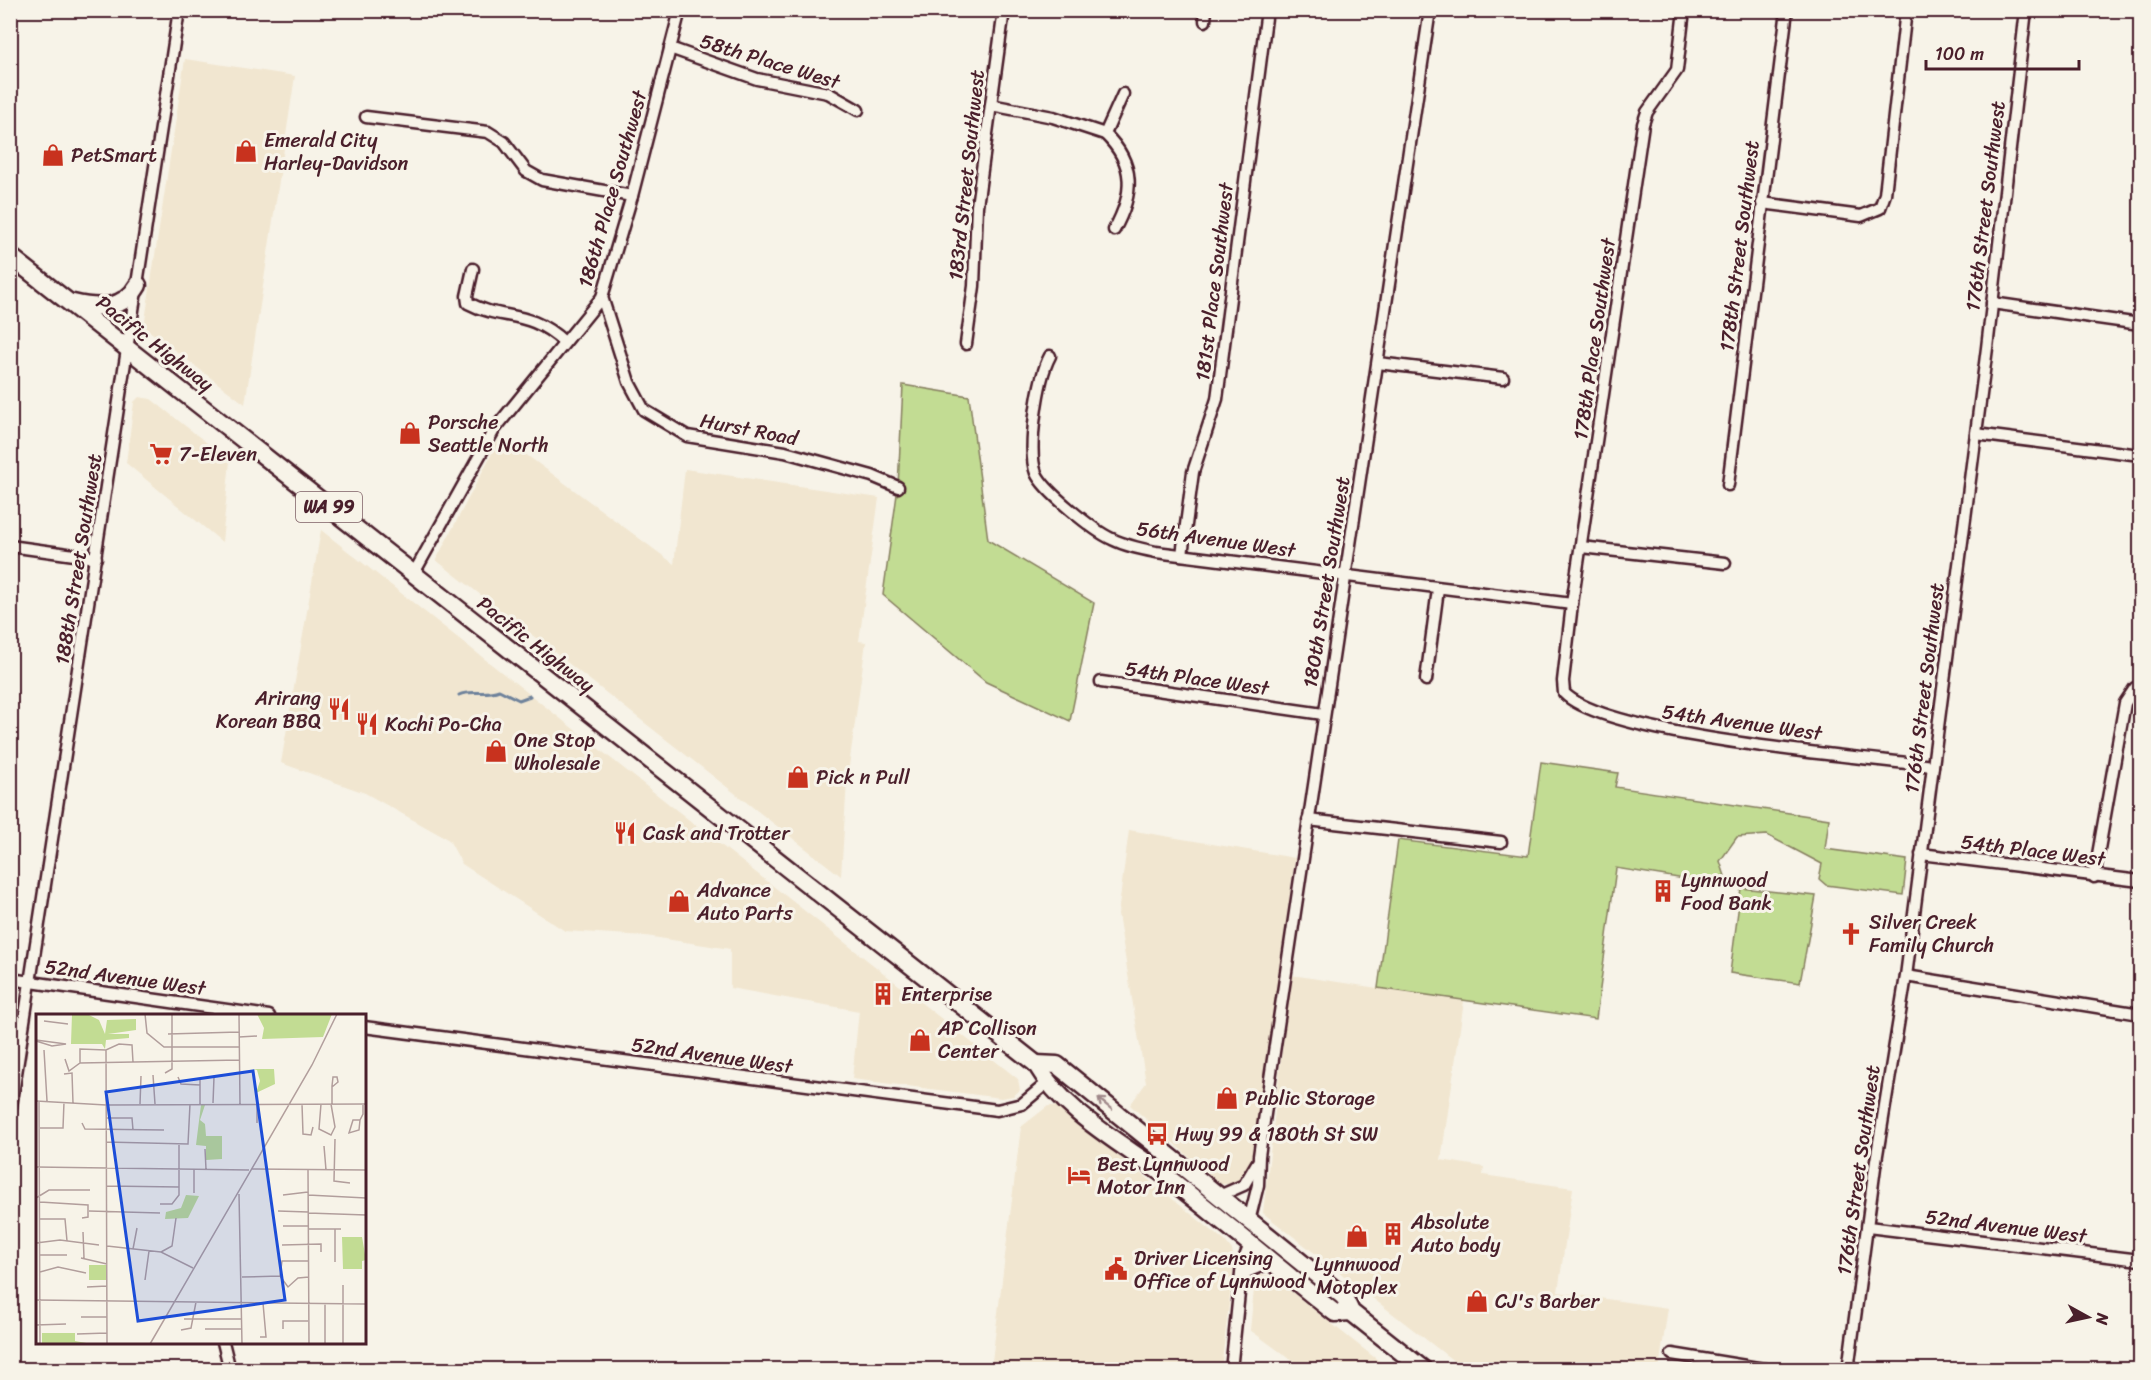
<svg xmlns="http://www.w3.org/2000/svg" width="2151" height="1380" font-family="Sriracha,sans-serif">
  <rect width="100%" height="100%" fill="#f7f3e8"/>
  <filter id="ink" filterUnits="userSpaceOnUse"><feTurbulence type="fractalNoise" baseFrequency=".0167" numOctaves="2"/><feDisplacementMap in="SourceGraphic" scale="12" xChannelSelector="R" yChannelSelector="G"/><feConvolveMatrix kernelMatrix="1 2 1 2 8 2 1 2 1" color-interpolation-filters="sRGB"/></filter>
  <g filter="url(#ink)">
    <g fill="#f1e6d0">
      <polygon points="185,59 295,76 245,404 144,327"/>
      <polygon points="139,397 151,399 230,461 222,542 126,463 134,402"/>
      <polygon points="501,436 674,564 685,469 879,498 859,641 866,642 847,781 841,876 436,560"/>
      <polygon points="321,530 1018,1079 1020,1090 1013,1096 1001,1098 852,1079 859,1011 730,988 730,949 646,936 565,931 462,864 449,840 365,793 281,763"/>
      <polygon points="1129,830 1295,858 1253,1155 1247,1171 1238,1181 1231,1184 1220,1184 1130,1105 1146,1083 1118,914"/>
      <polygon points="1291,975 1464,1001 1441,1160 1484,1167 1483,1175 1573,1188 1558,1292 1668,1308 1659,1369 1464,1369 1263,1213"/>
      <polygon points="1048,1106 1056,1106 1225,1241 1232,1250 1234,1263 1221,1369 991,1369 1021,1127"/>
      <polygon points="1259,1275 1270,1275 1389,1369 1304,1369 1250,1330 1255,1279"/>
    </g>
    <g fill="#c2dc93" stroke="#867e5f" stroke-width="1.5">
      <polygon points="903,385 969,396 988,540 1094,603 1070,721 986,682 883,595 898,487"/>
      <polygon points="1541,762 1618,773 1615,787 1829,819 1825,849 1907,860 1903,895 1826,885 1819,879 1822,864 1767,835 1737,837 1720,861 1725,876 1691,880 1616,868 1596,1019 1378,988 1398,840 1528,856"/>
      <polygon points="1741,888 1816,896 1800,983 1730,973"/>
    </g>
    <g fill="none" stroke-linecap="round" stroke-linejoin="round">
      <path stroke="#6e829b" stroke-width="3" d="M459 695C471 689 485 696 499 690L519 700 530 696"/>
      <g stroke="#4a1f2b" stroke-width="15">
        <g id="minor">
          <path d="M1684 10 1677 70 1647 112 1643 124 1572 604 1563 681 1564 693C1606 737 1863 757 1933 766"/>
          <polyline points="1205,21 1206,10"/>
          <polyline points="670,48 757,79 828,93 858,110"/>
          <polyline points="991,105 1053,117 1105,134"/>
          <polyline points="366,117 488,132 504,142 526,171 542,180 632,196"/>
          <polyline points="1762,203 1861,216 1880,208 1885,194 1906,10"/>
          <path d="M1114 230C1134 194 1136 164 1105 134L1123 94"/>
          <path d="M473 269 467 296 468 303C504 322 528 308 564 342"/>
          <polyline points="602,297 629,382 644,410 687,436 785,452 872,476 898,487"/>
          <polyline points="1992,303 2140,324"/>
          <polyline points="966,344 974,286 977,206 1004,10"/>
          <path d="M1050 356C1038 378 1027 450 1036 473 1043 490 1094 531 1112 539 1126 546 1141 549 1156 552L1572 604"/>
          <polyline points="1378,363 1503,378"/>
          <polyline points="1976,434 2140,455"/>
          <polyline points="1728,485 1787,10"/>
          <polyline points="10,546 96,558"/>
          <polyline points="1581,547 1725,563"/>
          <polyline points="1182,555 1193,472 1217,399 1267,10"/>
          <polyline points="414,573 494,430 602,297 632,196 680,10"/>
          <polyline points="1426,680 1438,589"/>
          <polyline points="1101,682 1323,714"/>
          <polyline points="1308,820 1501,842"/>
          <polyline points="1921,854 2140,881"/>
          <polyline points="2094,877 2125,703 2135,688 2140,687"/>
          <polyline points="1906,976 2140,1014"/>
          <polyline points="10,979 269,1016"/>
          <polyline points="364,1027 997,1110 1022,1104 1047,1083"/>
          <polyline points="10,1113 179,10"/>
          <polyline points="1219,1196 1244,1185 1257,1163"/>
          <polyline points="1249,1221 1258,1185 1259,1156 1270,1079 1430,10"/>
          <polyline points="1868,1227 2140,1260"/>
          <polyline points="1241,1282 1247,1272 1271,1262"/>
          <polyline points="223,1342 230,1370"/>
          <polyline points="1672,1354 1770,1370"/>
          <polyline points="128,1370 132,1370"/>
          <polyline points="1231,1370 1242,1264 1250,1245"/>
          <polyline points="1848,1370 1875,1167 1906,976 1933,766 1987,348 2026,10"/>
        </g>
      </g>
      <g stroke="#4a1f2b" stroke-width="21">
        <g id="highway">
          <path d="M10 256 1036 1064C1065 1114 1122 1143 1167 1177 1224 1221 1278 1268 1335 1313L1351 1312"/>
          <path d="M73 303C98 309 124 310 138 285"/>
          <polyline points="1036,1064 1057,1065 1344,1297 1351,1312 1424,1370"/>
        </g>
      </g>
      <use href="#minor" stroke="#f7f3e8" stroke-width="10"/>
      <use href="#highway" stroke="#f7f3e8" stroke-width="16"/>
    </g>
    <defs><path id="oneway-shaft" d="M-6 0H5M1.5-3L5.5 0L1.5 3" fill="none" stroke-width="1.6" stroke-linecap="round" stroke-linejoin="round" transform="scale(1.5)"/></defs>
    <use stroke="#a0898a" href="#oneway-shaft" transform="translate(1105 1104) rotate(-141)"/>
  </g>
  <defs>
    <g id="shop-bare" transform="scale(1.8)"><path d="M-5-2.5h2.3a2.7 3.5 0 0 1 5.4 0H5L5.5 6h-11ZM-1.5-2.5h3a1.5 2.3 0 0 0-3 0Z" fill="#c8321e" stroke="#f7f3e8" stroke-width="2.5" paint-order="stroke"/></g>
    <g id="supermarket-bare" transform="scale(1.8)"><path d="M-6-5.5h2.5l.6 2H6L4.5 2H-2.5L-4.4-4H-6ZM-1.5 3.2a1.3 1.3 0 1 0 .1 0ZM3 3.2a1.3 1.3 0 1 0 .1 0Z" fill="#c8321e" stroke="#f7f3e8" stroke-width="2.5" paint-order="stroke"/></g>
    <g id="restaurant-bare" transform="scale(1.8)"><path d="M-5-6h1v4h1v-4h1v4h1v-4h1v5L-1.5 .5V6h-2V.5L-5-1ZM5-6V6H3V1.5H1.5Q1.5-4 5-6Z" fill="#c8321e" stroke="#f7f3e8" stroke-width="2.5" paint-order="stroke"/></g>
    <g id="building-bare" transform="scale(1.8)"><path d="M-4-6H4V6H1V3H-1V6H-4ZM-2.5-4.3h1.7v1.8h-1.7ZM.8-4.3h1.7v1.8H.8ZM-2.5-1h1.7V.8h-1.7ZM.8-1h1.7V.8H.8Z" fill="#c8321e" stroke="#f7f3e8" stroke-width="2.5" paint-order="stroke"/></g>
    <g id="church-bare" transform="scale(1.8)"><path d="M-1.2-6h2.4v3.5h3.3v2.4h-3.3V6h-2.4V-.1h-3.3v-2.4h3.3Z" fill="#c8321e" stroke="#f7f3e8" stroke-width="2.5" paint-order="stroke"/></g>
    <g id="bus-bare" transform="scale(1.8)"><path d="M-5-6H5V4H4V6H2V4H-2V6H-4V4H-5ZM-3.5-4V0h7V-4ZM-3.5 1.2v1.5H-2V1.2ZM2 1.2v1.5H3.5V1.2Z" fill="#c8321e" stroke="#f7f3e8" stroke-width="2.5" paint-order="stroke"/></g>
    <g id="hotel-bare" transform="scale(1.8)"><path d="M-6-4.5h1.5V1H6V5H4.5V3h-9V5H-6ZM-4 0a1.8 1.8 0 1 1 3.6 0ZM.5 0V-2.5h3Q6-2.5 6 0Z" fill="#c8321e" stroke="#f7f3e8" stroke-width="2.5" paint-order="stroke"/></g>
    <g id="civic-bare" transform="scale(1.8)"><path d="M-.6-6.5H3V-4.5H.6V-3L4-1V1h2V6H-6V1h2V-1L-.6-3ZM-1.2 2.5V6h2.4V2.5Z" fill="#c8321e" stroke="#f7f3e8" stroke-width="2.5" paint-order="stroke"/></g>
  </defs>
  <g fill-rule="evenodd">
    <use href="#shop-bare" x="246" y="151"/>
    <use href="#shop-bare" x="53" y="155"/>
    <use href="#shop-bare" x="410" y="433"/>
    <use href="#supermarket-bare" x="161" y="454"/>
    <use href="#restaurant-bare" x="339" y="709"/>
    <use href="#restaurant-bare" x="367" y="724"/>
    <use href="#shop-bare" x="496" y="751"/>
    <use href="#shop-bare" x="798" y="777"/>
    <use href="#restaurant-bare" x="625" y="833"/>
    <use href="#building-bare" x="1663" y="891"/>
    <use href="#shop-bare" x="679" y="901"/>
    <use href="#church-bare" x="1851" y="934"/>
    <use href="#building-bare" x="883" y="994"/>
    <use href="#shop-bare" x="920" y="1040"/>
    <use href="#shop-bare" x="1227" y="1098"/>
    <use href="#bus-bare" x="1157" y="1134"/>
    <use href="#hotel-bare" x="1079" y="1175"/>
    <use href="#building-bare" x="1393" y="1234"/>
    <use href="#shop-bare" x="1357" y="1236"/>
    <use href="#civic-bare" x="1116" y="1269"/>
    <use href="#shop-bare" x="1477" y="1301"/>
  </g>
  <g text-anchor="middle" stroke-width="6" stroke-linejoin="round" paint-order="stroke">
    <rect fill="#f7f3e8" stroke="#7e5f64" stroke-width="1.5" x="296" y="492" width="66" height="30" rx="4.5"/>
    <g font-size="18" font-weight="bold" fill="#4a1f2b">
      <text x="329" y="513">WA 99</text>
    </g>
    <g font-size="20" fill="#4a1f2b" stroke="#f7f3e8">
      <text transform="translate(770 61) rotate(17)" y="7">58th Place West</text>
      <text transform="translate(966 175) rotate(-84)" y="7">183rd Street Southwest</text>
      <text transform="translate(612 189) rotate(-74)" y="7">186th Place Southwest</text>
      <text transform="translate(1985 206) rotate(-83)" y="7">176th Street Southwest</text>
      <text transform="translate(1739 246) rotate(-83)" y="7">178th Street Southwest</text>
      <text transform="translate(1214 282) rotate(-83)" y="7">181st Place Southwest</text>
      <text transform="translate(1594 339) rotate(-82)" y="7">178th Place Southwest</text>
      <text transform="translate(155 343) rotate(38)" y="7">Pacific Highway</text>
      <text transform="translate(749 429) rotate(11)" y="7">Hurst Road</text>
      <text transform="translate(1216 539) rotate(8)" y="7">56th Avenue West</text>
      <text transform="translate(78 559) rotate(-81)" y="7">188th Street Southwest</text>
      <text transform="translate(1326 582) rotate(-81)" y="7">180th Street Southwest</text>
      <text transform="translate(536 644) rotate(38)" y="7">Pacific Highway</text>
      <text transform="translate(1197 678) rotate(8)" y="7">54th Place West</text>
      <text transform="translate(1924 688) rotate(-83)" y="7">176th Street Southwest</text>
      <text transform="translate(1742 722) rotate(8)" y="7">54th Avenue West</text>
      <text transform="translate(2033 850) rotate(7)" y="7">54th Place West</text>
      <text transform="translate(125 977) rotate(8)" y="7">52nd Avenue West</text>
      <text transform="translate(712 1055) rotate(8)" y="7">52nd Avenue West</text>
      <text transform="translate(1858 1170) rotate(-82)" y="7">176th Street Southwest</text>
      <text transform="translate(2006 1226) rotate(7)" y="7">52nd Avenue West</text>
    </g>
    <g font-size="20" fill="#4a1f2b" stroke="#f7f3e8" text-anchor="start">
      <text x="264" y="147">Emerald City<tspan x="264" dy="23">Harley-Davidson</tspan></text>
      <text x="71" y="162">PetSmart</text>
      <text x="428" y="429">Porsche<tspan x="428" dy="23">Seattle North</tspan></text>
      <text x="179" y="461">7-Eleven</text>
      <text x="321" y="705" text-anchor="end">Arirang<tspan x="321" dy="23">Korean BBQ</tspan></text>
      <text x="385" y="731">Kochi Po-Cha</text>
      <text x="514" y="747">One Stop<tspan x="514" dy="23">Wholesale</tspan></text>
      <text x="816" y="784">Pick n Pull</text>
      <text x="643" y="840">Cask and Trotter</text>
      <text x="1681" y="887">Lynnwood<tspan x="1681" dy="23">Food Bank</tspan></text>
      <text x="697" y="897">Advance<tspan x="697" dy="23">Auto Parts</tspan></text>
      <text x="1869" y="929">Silver Creek<tspan x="1869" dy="23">Family Church</tspan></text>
      <text x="901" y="1001">Enterprise</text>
      <text x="938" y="1035">AP Collison<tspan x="938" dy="23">Center</tspan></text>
      <text x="1245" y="1105">Public Storage</text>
      <text x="1175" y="1141">Hwy 99 &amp; 180th St SW</text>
      <text x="1097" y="1171">Best Lynnwood<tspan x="1097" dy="23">Motor Inn</tspan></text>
      <text x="1411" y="1229">Absolute<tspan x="1411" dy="23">Auto body</tspan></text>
      <text x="1134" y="1265">Driver Licensing<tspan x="1134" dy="23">Office of Lynnwood</tspan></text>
      <text x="1357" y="1271" text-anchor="middle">Lynnwood<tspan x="1357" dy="23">Motoplex</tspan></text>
      <text x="1495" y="1308">CJ's Barber</text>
    </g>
  </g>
  <g transform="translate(36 1014)">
    <rect width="330" height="330" fill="#f7f3e8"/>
    <path d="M36 0H51L63 6 69 20 71 6 100 5V16L72 20H93V24L70 26 69 35 66 30H35ZM221 0H296L287 23 226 25 228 14ZM217 55H238L239 70 220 79 224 67 221 56ZM165 91H169L164 106 169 110 170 122H186V145L170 146V132L160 131ZM150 181 163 182 152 204 129 205 130 198 145 194ZM306 223H326L330 246 326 247V255H307ZM53 251H70V266H53ZM6 319H39V327L56 330H6Z" fill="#c2dc93"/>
    <path fill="none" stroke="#b29e9c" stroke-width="1.5" d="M109 0 111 19 128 33H203M203 0 204 90M8 7 32 10M132 20 203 18M203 23 221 22M0 26 30 30 16 32 0 27M8 36 11 87M70 36 71 330M29 45 33 57 44 49 204 46M44 49V35L70 36 83 30 96 31 97 48M129 59 136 55V0M28 60 36 59 37 89M117 61 119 90M142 63 145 70 164 71M164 64V90M296 73 302 68 301 63H297L296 72V90M0 87 70 91 330 90M3 87 4 330M177 89 178 63M104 90 105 62M266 90 267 120 275 121 277 113M285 90 283 115 295 121 299 113 295 90M70 104H96L97 116M324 106 323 116 313 119 317 106H324L327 100V90M46 109 49 115 128 116M221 109V90M4 114H27L28 88M299 125 298 167 314 169M70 128 152 130 154 90M288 132 290 156M169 135 170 155M0 153 213 156M158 155V179M216 155 330 156M272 156 273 330M71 172 143 173M203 180 206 330M247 181 272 178M272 181 330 184M0 184 13 176H54M4 188 52 191V203L46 204M124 190H136L143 181V131M53 197 124 199M242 197 272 198M272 199 330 201M4 205H29L31 227M247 212H272M273 215H305M299 215V248M47 218 48 244M0 229 24 226 63 231M246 231 285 230V238M71 232 125 238 157 254M97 235 101 214M125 238 136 232 140 204M4 241H31M45 244 71 250M4 258 22 253 50 259M244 262 246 247H273M244 262 252 273 262 264 273 263M206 263 244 262M109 266 113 237M51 273 71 272M0 286 330 290M289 290V330M45 303H71M148 305H206M0 311 30 310M169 315H205M247 315V307H272M145 316 155 314 160 288M41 320 71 319M224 323H230L227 289M114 330 276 51 301 0M150 330H189M307 330V271"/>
    <path fill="#1d4ed8" fill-opacity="0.15" stroke="#1d4ed8" stroke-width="3" d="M217 57 249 286 102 307 70 78Z"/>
    <rect width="330" height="330" fill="none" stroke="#4a1f2b" stroke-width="3"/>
  </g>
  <rect width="2151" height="1380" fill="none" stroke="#f7f3e8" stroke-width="36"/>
  <rect x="18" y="18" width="2115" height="1344" fill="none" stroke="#4a1f2b" stroke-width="2" filter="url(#ink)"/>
  <g transform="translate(2088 1317) rotate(98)" stroke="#f7f3e8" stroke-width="4.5" paint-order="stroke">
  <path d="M0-4.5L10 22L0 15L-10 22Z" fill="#4a1f2b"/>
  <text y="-9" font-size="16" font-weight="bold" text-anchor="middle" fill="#4a1f2b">N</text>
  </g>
  <path d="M1926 60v9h153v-9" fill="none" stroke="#4a1f2b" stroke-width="3"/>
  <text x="1935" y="60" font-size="18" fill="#4a1f2b" stroke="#f7f3e8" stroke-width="4.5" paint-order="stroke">100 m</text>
</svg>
